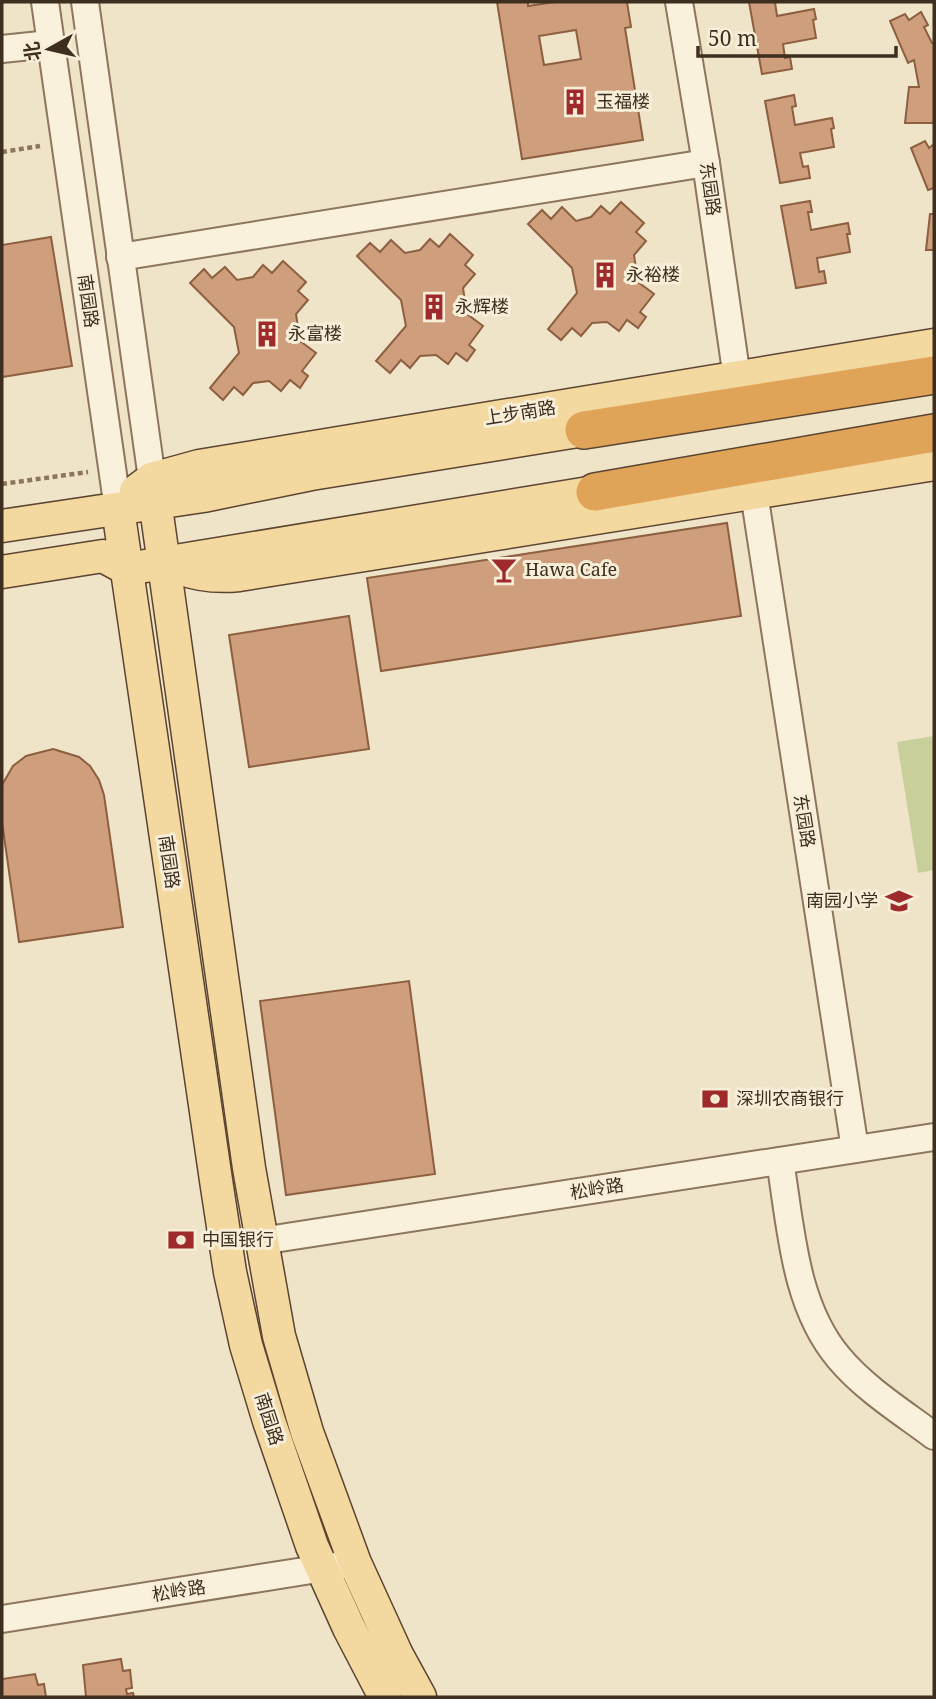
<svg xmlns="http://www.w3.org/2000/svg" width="936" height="1699" font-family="'Noto Serif','Noto Sans SC',serif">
  <rect width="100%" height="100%" fill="#f0e4c8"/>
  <polygon fill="#c9cf9b" points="934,736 934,870 918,873 897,742"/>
  <g fill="#cf9f7d" stroke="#8d5f41" stroke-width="2" fill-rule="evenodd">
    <path d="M497 2H528V6L555 2H627L631 27 625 28 643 140 522 159ZM576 30 581 59 544 65 539 36Z"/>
    <polygon points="749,2 775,2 777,16 814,9 816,19 813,20 816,38 783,44 785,58 790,57 792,69 762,74"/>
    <polygon points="921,12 928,25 924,27 932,43 934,43 934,123 905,123 909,87 919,87 914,60 908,63 890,21 905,14 909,20"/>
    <polygon points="794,95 796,106 792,107 795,125 832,118 834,128 831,129 834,147 800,153 803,167 808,166 810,178 780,183 765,101"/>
    <polygon points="925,141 929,148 934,144 934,188 928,190 911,148"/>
    <polygon points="810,201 812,212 808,212 811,230 848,223 850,234 847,234 850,252 817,258 819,272 824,271 826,283 796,288 781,206"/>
    <polygon points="621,202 644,223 636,232 646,241 634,255 638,282 654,294 640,312 646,317 638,328 627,320 619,331 607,322 592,323 581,336 572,328 561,340 548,329 577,293 572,268 528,224 542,210 551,219 562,207 576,221 591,217 601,206 610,214"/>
    <polygon points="930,214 934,214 934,250 926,250"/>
    <polygon points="450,234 473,255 465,265 475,274 463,288 467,314 483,326 469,345 475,350 467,361 456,353 448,364 436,355 420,356 410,368 401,360 390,373 376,361 406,326 401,300 357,256 370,243 380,252 391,240 405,253 420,250 430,239 439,247"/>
    <polygon points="51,237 72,366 2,377 2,245"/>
    <polygon points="283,261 306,282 298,291 308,300 296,314 300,341 316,353 302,371 308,376 300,388 290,380 281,391 269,381 253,383 243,395 234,387 223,400 210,388 239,353 234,327 190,283 204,269 212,278 225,267 237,280 253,277 263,265 272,273"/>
    <polygon points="727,523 741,616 381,671 367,578"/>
    <polygon points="349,616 369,749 249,767 229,635"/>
    <polygon points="53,749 79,757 90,766 99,780 104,795 123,927 19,942 2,822 2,785 13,766 26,756"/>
    <polygon points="409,981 435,1174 286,1195 260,1001"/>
    <polygon points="121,1659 123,1671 130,1670 132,1688 126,1689 127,1694 133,1693 134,1697 86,1697 83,1665"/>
    <polygon points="35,1674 38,1685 44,1684 46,1697 2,1697 2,1679"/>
  </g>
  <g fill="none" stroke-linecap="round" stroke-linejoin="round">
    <g stroke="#8d765c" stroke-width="30">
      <g id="minor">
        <polyline points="45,2 118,509"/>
        <polyline points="85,2 152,479"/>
        <polyline points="679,2 706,163 737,378"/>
        <polyline points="2,49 50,44"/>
        <polyline points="120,257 706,163"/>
        <polyline points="754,493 855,1149"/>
        <path d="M780 1161C791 1227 794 1305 839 1358 865 1389 902 1412 934 1436"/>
        <polyline points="261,1241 934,1137"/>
        <polyline points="2,1619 355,1563"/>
      </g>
    </g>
    <g stroke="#5b4430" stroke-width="35">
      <g id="major">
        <polyline points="152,479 249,1168 279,1336 307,1432 355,1563 397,1655 420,1697"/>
        <polyline points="136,491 152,479 199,466 934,345"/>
        <polyline points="118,509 217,1187 230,1272 246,1345 269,1421 312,1546 349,1628 385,1697"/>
        <polyline points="2,526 203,496 311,474 584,430"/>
        <path d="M164 563C190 573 211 578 239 575L934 464"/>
        <polyline points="2,572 103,556 127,569 595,492"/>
      </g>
    </g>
    <g stroke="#5b4430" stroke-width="40">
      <g id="highway">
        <polyline points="584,430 934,375"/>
        <polyline points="595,492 934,433"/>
      </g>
    </g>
    <g stroke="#8d765c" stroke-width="4.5" stroke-dasharray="5 3.5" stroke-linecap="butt">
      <polyline points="2,152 40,146"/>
      <polyline points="2,484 88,472"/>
    </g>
    <use href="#minor" stroke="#faf1dc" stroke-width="26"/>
    <use href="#major" stroke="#f3d9a0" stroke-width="32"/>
    <use href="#highway" stroke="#e0a458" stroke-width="37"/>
  </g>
  <defs>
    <g id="building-bare" transform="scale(2.1)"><path d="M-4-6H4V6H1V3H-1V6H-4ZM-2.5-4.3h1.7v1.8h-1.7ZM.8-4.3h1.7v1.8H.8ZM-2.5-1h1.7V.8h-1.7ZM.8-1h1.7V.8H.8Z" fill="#9e2a2b" stroke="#f7eed8" stroke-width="2.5" paint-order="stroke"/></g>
    <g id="bar-bare" transform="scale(2.1)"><path d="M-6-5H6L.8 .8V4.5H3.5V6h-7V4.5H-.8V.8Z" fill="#9e2a2b" stroke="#f7eed8" stroke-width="2.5" paint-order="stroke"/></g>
    <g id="school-bare" transform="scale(2.1)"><path d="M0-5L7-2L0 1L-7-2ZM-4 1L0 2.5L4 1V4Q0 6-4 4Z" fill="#9e2a2b" stroke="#f7eed8" stroke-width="2.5" paint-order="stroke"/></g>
    <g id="bank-bare" transform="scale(2.1)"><path d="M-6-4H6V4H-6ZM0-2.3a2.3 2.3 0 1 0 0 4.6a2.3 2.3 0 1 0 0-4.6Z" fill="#9e2a2b" stroke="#f7eed8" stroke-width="2.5" paint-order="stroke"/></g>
  </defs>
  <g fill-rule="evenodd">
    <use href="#building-bare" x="575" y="102"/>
    <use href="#building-bare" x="605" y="275"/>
    <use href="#building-bare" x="434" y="307"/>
    <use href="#building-bare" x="267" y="334"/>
    <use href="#bar-bare" x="504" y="570"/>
    <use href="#school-bare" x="899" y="901"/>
    <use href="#bank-bare" x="715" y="1099"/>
    <use href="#bank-bare" x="181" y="1240"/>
  </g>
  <g text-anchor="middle" stroke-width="6" stroke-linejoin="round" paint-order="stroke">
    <g font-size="18" fill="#3d2e20" stroke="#f7eed8" text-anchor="start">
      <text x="596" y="108">玉福楼</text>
      <text x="626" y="281">永裕楼</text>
      <text x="455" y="313">永辉楼</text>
      <text x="288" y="340">永富楼</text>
      <text x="525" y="576">Hawa Cafe</text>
      <text x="878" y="907" text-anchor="end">南园小学</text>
      <text x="736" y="1105">深圳农商银行</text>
      <text x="202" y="1246">中国银行</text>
    </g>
    <g font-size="18" fill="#3d2e20" stroke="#f7eed8">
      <text transform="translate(710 189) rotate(82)" y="6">东园路</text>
      <text transform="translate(88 301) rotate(82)" y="6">南园路</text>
      <text transform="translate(520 413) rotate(-9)" y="6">上步南路</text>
      <text transform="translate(804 821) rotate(81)" y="6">东园路</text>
      <text transform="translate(169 862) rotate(82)" y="6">南园路</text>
      <text transform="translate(597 1189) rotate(-9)" y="6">松岭路</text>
      <text transform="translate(269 1419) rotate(72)" y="6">南园路</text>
      <text transform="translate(179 1591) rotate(-9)" y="6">松岭路</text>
    </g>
  </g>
  <rect width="936" height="1699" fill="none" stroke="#3d2e20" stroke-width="7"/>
  <g transform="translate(49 49) rotate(262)" stroke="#f7eed8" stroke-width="5" paint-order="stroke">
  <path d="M0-5L12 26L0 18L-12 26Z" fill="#3d2e20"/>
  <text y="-10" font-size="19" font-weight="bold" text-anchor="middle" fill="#3d2e20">北</text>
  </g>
  <path d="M698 46v10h198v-10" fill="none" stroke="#3d2e20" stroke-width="3.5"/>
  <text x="708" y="46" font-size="21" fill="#3d2e20" stroke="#f7eed8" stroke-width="5" paint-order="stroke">50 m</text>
</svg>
